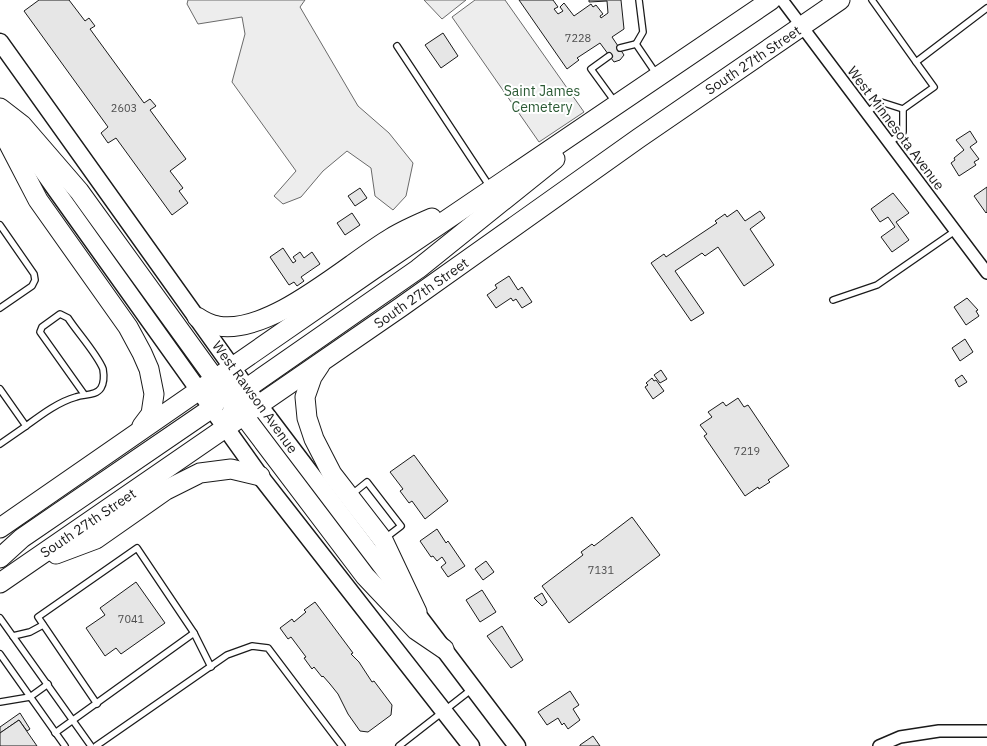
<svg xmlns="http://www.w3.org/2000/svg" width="987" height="746" font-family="'IBM Plex Sans',sans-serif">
  <rect width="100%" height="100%" fill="#fff"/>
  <g fill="#ededed" stroke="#6a6a6a">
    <polygon points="188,0 305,0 300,7 358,106 389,133 413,163 406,196 393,210 375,196 371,168 347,151 323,171 301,197 283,204 274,196 296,171 232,82 245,34 242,17 198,24 187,4"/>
    <polygon points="424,0 466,0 442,19"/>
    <polygon points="475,0 505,0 584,112 539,142 452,17"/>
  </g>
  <g fill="#e6e6e6" stroke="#1a1a1a">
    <polygon points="39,0 69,0 85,21 89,18 95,26 90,29 144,103 150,99 156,106 150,110 186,159 170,171 183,188 179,191 188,203 172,215 116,138 108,143 101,133 108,127 24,11"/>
    <polygon points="519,0 553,0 558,7 554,9 558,14 563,11 560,7 564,3 574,16 591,4 593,7 596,5 603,14 600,16 601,18 608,13 607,1 589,2 589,0 621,0 624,29 612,37 624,55 620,60 614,62 600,43 577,58 579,60 567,69"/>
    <polygon points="443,33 458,56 441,68 425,45"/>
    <polygon points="970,131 977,142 970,147 979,159 974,162 976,165 959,176 951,163 955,160 954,158 964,150 956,140"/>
    <polygon points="987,187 987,212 986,213 974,196"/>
    <polygon points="360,188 367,198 355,206 348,196"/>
    <polygon points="893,193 909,213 896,222 909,240 892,252 881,237 895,227 888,217 880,222 871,209"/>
    <polygon points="737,210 745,221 760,211 765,218 750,229 774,265 744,286 718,247 705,256 702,253 675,271 704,313 691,321 651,263 664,254 666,257 717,223 715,221 725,214 727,217"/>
    <polygon points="352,213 360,225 345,235 337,223"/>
    <polygon points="283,248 293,263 296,261 293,257 300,252 304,258 312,252 320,264 301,277 304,281 297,286 294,282 289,285 270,257"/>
    <polygon points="509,276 518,290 522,287 532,302 522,308 516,299 513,301 511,298 496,308 487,295 497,288 495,285"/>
    <polygon points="967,298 978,310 976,311 979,316 966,325 954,307"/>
    <polygon points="965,339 973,352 960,361 952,348"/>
    <polygon points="661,370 667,379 660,383 654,375"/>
    <polygon points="962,375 967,382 959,387 955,380"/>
    <polygon points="652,378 654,381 656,380 664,391 653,399 645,387 648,385 646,383"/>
    <polygon points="738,398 744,407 748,405 789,466 768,480 770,482 759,489 758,487 745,496 704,436 707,434 700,425 712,417 708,412 723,402 726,406"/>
    <polygon points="414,455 448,501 425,519 412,501 409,503 400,491 403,489 390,472"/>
    <polygon points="632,517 660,555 569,623 542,586 583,555 581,552 592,544 594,546"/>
    <polygon points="437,529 446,543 448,541 465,566 448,577 441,567 446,563 442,557 437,561 433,556 431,557 420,541"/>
    <polygon points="486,561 494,572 483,580 475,569"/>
    <polygon points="136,582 165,623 121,654 116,648 105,656 86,628 105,615 100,608"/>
    <polygon points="482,590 496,612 480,622 466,600"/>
    <polygon points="542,593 547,602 542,606 534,598"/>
    <polygon points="315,602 353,653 351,654 359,662 372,682 374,681 392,705 391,715 368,732 360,731 348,714 338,694 330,684 323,676 322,677 314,667 312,669 304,658 306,657 291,637 288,639 280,628 292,619 294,622 306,612 304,610"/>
    <polygon points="502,626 523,660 511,668 487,636"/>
    <polygon points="570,691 579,705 573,709 580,720 568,729 564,723 562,725 558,718 547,725 538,712"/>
    <polygon points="20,713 30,729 27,731 19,720 0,733 0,727"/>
    <polygon points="19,720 37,746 0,746 0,733"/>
    <polygon points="593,736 600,746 580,746 580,745"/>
  </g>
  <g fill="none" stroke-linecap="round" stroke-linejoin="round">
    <g stroke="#1a1a1a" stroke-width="8">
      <g id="lane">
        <polyline points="872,0 916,62 987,8"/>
        <polyline points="636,44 643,32 639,0"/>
        <polyline points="397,46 490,187"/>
        <polyline points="620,48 636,44 657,75"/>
        <polyline points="609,56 591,69 615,102"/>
        <polyline points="866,113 881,102 903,109 934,87 916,62"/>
        <polyline points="889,143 903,132 903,109"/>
        <polyline points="0,225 34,274 35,280 32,286 0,308"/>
        <polyline points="833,300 877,285 955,231"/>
        <polyline points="0,389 26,426 0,444"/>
        <path d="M26 426C41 415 58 402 76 397 84 394 96 396 101 388 104 383 104 375 103 369 97 354 77 332 68 318L60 314 42 327 40 332 84 394"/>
        <polyline points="351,495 367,482 401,526 384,539"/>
        <polyline points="0,618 91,746"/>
        <polyline points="13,636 30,632 43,625"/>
        <polyline points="0,654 65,746"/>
        <polyline points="0,702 30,697 48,684"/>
        <polyline points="97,704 38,617 137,548 194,633 211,667"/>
        <polyline points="55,733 194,633"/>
        <polyline points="96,746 227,655 252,646 268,648 342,746"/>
        <polyline points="399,746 472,689"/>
      </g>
    </g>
    <g stroke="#1a1a1a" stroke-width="14">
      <g id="street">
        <polyline points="782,0 987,273"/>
        <polyline points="879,746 900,737 939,731 987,731"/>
      </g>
    </g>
    <g stroke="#1a1a1a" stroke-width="19">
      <g id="secondary">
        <polyline points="0,42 259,405 517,746"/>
        <polyline points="1,113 260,476 471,746"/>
      </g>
    </g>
    <g stroke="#1a1a1a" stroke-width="21">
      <g id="primary">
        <polyline points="0,108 22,125 79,191 215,379 237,398 249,402"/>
        <polyline points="0,127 38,200 128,327 142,353 149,369 154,394 151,414 142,426"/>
        <path d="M197 317C203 321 210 325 218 326 271 335 347 264 391 238 404 230 418 224 432 218"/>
        <polyline points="320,365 312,377 305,397 307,418 314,439 332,474 383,540 417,612"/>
        <polyline points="236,409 244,416 365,576 416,630 444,649"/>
        <polyline points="226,429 237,398 247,388 418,269 555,159"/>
        <polyline points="0,528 374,269 771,0"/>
        <polyline points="56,554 96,539 166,490 200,473 231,469 260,476"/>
        <polyline points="0,558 22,538 212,408 225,389 228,379"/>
        <polyline points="0,583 401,307 639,138 840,0"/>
      </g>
    </g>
    <use href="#lane" stroke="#fff" stroke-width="5.5"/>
    <use href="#street" stroke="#fff" stroke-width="11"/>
    <use href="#secondary" stroke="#fff" stroke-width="16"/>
    <use href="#primary" stroke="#fff" stroke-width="19"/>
  </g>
  <g text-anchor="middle" stroke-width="4" stroke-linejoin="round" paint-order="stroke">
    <g font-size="11" fill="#4d4d4d">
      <text x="578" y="42">7228</text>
      <text x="124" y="112">2603</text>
      <text x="747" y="455">7219</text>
      <text x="601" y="574">7131</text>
      <text x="131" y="623">7041</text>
    </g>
    <g font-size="14" fill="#1a1a1a" stroke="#fff">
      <text transform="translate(753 60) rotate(-34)" y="5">South 27th Street</text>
      <text transform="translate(896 128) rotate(53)" y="5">West Minnesota Avenue</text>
      <text transform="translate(421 293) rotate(-35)" y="5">South 27th Street</text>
      <text transform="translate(255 397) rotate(54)" y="5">West Rawson Avenue</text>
      <text transform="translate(88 523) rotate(-34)" y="5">South 27th Street</text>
    </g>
    <g font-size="14" fill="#2b5a34" stroke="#fff">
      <text x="542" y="96">Saint James<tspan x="542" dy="16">Cemetery</tspan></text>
    </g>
  </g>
</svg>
